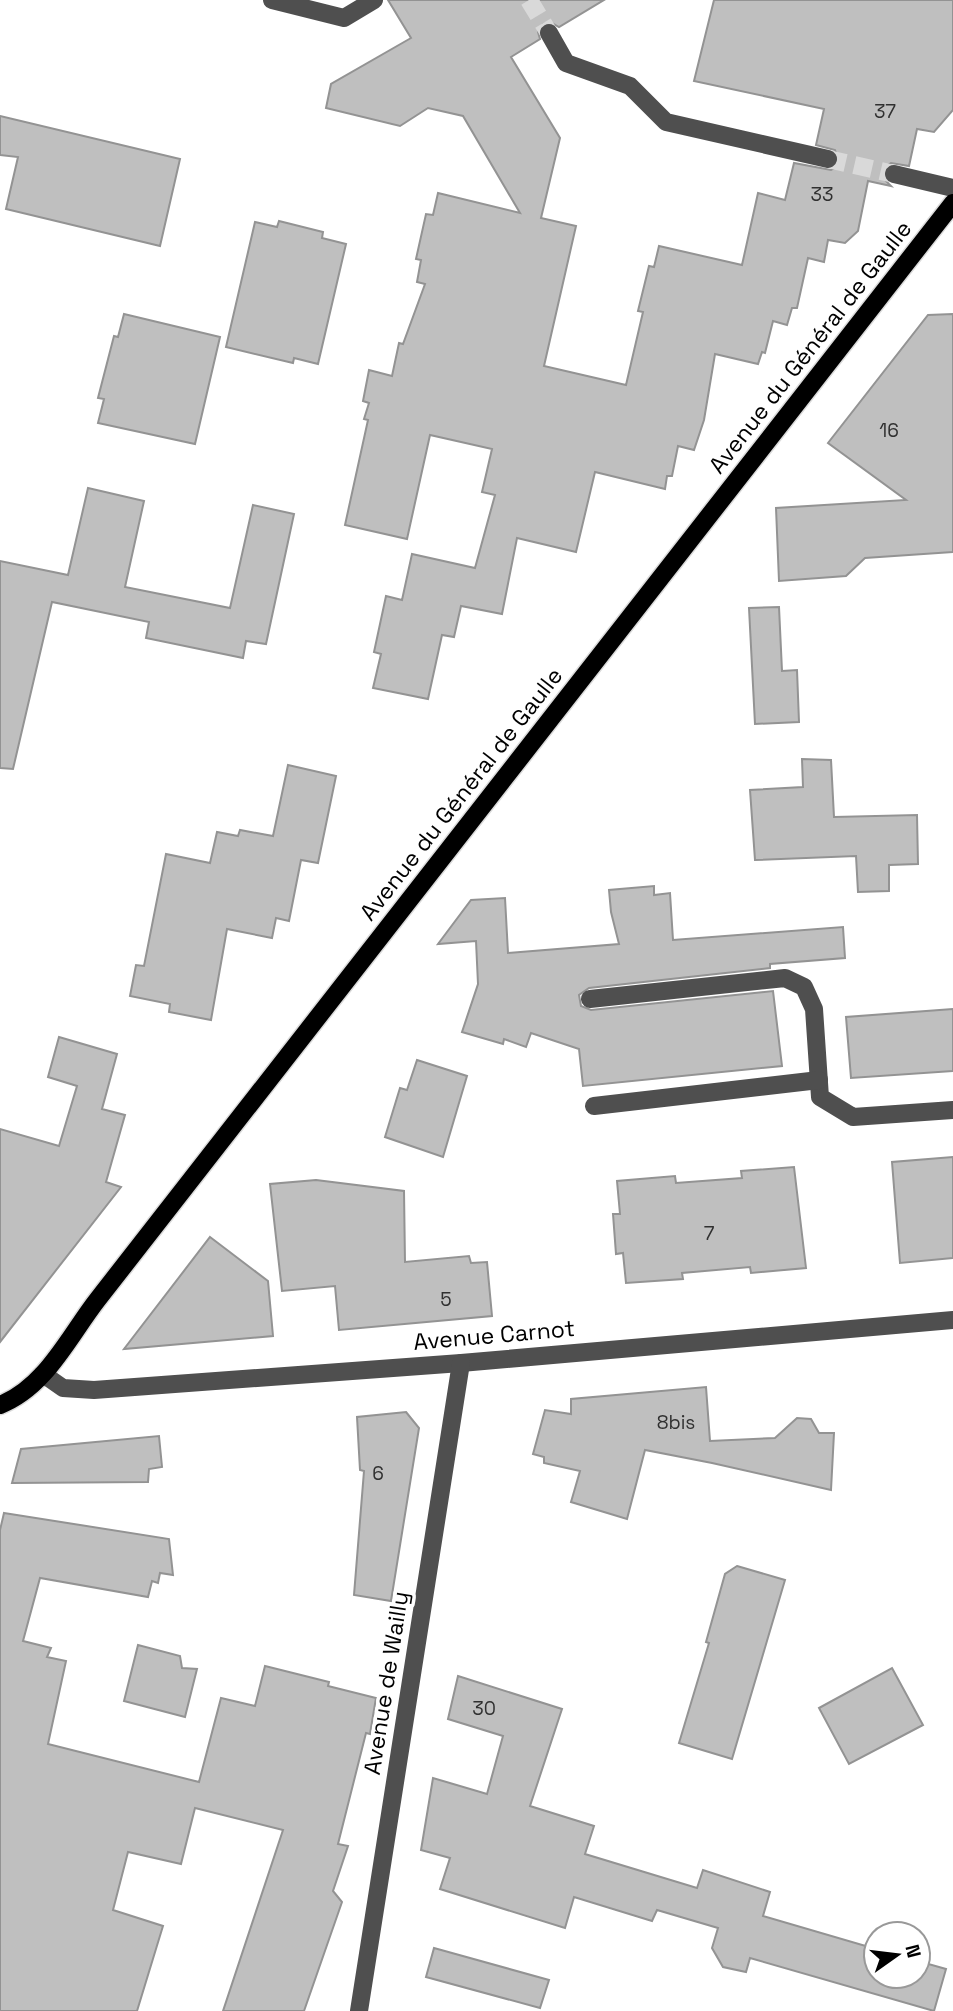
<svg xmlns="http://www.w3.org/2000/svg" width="953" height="2011" font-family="'Space Grotesk',sans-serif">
  <rect width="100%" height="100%" fill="#fff"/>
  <g fill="#bfbfbf" stroke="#939393" stroke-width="2">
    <polygon points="388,0 604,0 559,27 550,22 543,24 538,32 540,39 511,57 560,138 541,218 576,226 544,366 626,385 643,312 638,311 649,266 654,267 659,246 742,265 758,193 785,200 794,163 831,170 836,167 839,161 835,150 816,145 824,109 694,81 714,0 953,0 953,110 934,132 917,129 909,166 891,163 885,167 883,178 891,186 868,181 858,231 845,243 828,240 824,262 808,258 797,308 792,308 787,325 773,321 765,353 762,352 758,364 715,354 704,420 694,450 678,446 672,476 667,476 665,489 595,472 576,552 517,538 502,614 461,606 454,637 442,635 428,699 373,688 381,654 374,652 386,596 402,600 412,554 475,568 495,495 482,492 492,449 430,435 407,539 345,525 368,420 364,419 369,403 363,401 369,370 392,376 399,343 403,344 425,284 417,282 421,260 416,259 426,214 433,215 438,193 520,213 463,116 428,108 400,126 326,108 331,84 411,38"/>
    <polygon points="0,116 180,159 160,246 6,209 18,157 0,155"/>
    <polygon points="279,221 323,232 322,238 346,244 318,364 294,358 293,363 226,347 255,222 277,227"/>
    <polygon points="124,314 220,337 195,444 98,423 104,399 98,398 114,336 118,337"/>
    <polygon points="953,314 953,552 865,558 846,576 779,581 776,508 906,500 828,443 928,315"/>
    <polygon points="88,488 144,501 125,587 230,608 253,505 294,514 266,644 246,641 243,658 146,638 149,622 52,602 13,769 0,768 0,561 68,575"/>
    <polygon points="779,607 782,671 797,670 799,722 755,724 749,608"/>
    <polygon points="802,759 831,760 834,817 917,815 918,864 889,865 889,891 858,892 856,856 755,860 750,790 803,787"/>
    <polygon points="288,765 336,776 318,863 301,860 289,921 276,918 272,938 227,929 211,1020 169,1012 170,1004 130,996 136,965 144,966 166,854 210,863 217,832 238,836 240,830 273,836"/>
    <polygon points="654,886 654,895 670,893 673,940 843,927 845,958 770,964 770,968 589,988 579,995 581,1006 591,1010 773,991 782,1066 583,1086 579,1049 531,1033 526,1047 504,1039 503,1044 462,1032 478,984 476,941 438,944 471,900 505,898 508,953 619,944 611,912 609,890"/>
    <polygon points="953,1009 953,1071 851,1078 846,1017"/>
    <polygon points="59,1037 117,1054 102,1109 125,1115 106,1182 121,1187 0,1342 0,1129 59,1146 77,1086 48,1077"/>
    <polygon points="417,1060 467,1076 443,1157 385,1137 400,1088 407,1090"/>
    <polygon points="953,1157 953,1258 900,1263 892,1162"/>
    <polygon points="794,1167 806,1268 751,1273 750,1267 682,1273 683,1279 626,1283 623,1253 616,1254 613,1214 620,1214 617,1181 675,1176 676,1183 742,1178 741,1171"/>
    <polygon points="316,1180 404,1191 405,1262 469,1256 471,1263 487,1262 492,1316 339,1330 335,1286 282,1291 270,1184"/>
    <polygon points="210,1237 268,1281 273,1336 124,1349"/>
    <polygon points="706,1387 710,1441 775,1438 797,1418 811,1419 819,1433 834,1433 831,1490 712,1463 645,1450 627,1519 571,1502 580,1471 544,1463 544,1457 533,1454 545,1410 571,1414 571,1399"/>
    <polygon points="406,1412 419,1428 391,1601 354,1595 364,1471 360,1470 357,1417"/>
    <polygon points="159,1436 162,1467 149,1469 148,1482 12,1483 21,1449"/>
    <polygon points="4,1513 169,1539 173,1575 160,1573 158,1583 152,1581 148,1597 40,1578 23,1641 51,1648 47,1657 66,1661 48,1744 199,1782 221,1698 255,1706 265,1666 329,1682 328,1686 376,1698 370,1734 366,1733 338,1844 348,1846 333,1891 342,1902 304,2011 223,2011 283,1830 195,1808 181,1864 128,1852 113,1910 163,1926 137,2011 0,2011 0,1530"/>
    <polygon points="737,1566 785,1580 732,1759 679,1743 709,1643 706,1642 725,1574"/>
    <polygon points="138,1645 180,1656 182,1668 197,1669 185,1717 124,1701"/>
    <polygon points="892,1668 923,1725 849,1764 819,1708"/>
    <polygon points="458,1676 562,1709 530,1806 594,1826 585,1854 697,1888 703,1870 770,1892 763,1916 876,1949 876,1976 918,1976 918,1961 946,1969 934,2011 750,1958 746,1972 723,1967 712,1948 718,1928 657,1910 652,1921 574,1897 565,1928 440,1889 450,1858 421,1850 433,1778 487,1794 503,1736 448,1719"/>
    <polygon points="434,1948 549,1980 540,2008 426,1977"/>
  </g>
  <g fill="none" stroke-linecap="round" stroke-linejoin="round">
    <g stroke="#d9d9d9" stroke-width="18" stroke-dasharray="18 9" stroke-linecap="butt">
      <polyline points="529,0 549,33"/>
      <polyline points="828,159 894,174"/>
    </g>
    <g stroke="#dbdbdb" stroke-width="21">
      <path id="major" d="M0 1405C46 1387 69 1336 98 1299L953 203"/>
    </g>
    <g stroke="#4f4f4f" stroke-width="18">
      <polyline points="272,0 344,18 374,0"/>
      <polyline points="549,33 566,63 630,86 666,122 828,159"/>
      <polyline points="894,174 953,188"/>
      <polyline points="590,999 785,978 804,987 814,1009 820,1097 853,1117 953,1110"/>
      <polyline points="594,1106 819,1080"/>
      <polyline points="43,1374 63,1388 94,1390 461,1363 953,1320"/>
      <polyline points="359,2011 461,1363"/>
    </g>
    <use href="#major" stroke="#000" stroke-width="18"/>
  </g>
  <g text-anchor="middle" stroke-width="7" stroke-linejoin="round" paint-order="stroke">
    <g font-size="19" fill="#303030">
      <text x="885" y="118">37</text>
      <text x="822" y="201">33</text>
      <text x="889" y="437">16</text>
      <text x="709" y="1240">7</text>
      <text x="446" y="1306">5</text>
      <text x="676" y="1429">8bis</text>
      <text x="378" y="1480">6</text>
      <text x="484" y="1715">30</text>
    </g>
    <g font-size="23" fill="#000" stroke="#fff">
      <text transform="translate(810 347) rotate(-52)" y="8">Avenue du Général de Gaulle</text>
      <text transform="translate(461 794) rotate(-52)" y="8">Avenue du Général de Gaulle</text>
      <text transform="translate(494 1335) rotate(-5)" y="8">Avenue Carnot</text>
      <text transform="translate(386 1683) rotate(-81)" y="8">Avenue de Wailly</text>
    </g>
  </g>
  <g transform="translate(897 1955) rotate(76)"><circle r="33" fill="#ffffff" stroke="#999999" stroke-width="2"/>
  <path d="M0-5L12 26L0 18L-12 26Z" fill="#000000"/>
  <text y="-10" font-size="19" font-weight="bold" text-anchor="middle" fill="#000000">N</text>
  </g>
</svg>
